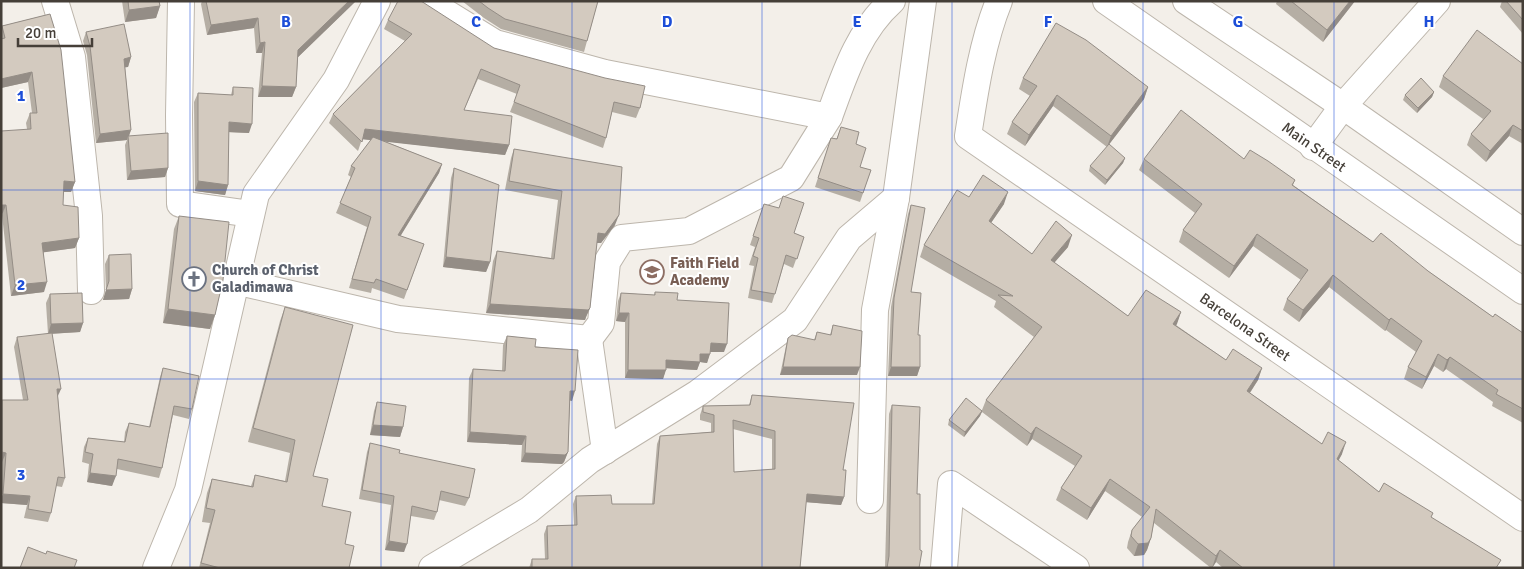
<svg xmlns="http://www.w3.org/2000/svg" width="1524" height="569" font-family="Signika,sans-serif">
  <rect width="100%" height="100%" fill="#f3efe9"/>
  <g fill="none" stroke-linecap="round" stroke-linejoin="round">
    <g stroke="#bdb6ac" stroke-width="28">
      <g id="street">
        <polyline points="55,1 72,57 89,216 91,291"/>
        <polyline points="181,1 179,115 180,204 251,214"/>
        <path d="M427 1 495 43 605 73 829 117C844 76 858 31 892 1"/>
        <path d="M999 1C982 43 975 91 968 136L1523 518"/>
        <polyline points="1106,1 1523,291"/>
        <polyline points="1186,1 1343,106 1523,232"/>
        <polyline points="1313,147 1343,106 1437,1"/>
        <polyline points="235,281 398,319 589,339 605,451"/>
        <polyline points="589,339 601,323 607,262 622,238 689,231 791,178 829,117"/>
        <polyline points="870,500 875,310 896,198 923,1"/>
        <polyline points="156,568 188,490 256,194 336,80 377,1"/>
        <polyline points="432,568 529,510 590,460 698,393 795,320 849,238 896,198"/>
        <polyline points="944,568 951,484 1076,568"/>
      </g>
    </g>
    <use href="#street" stroke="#fff" stroke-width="26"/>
  </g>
  <g fill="#b5aea4" fill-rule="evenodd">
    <polygon points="122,1 159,1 160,6 156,18 125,22"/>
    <polygon points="202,1 356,1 298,57 296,87 292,97 258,97 262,53 256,53 254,28 207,35 201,4"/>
    <polygon points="462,1 598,1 587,41 584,52 501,29 484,18"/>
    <polygon points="1277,1 1355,1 1323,42 1276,4"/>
    <polygon points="1502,1 1523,1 1523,34 1500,7"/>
    <polygon points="50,14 75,182 71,192 63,192 63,205 79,238 75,248 44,252 44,292 11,296 2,215 27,129 26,123 30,113 32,113 28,82 1,88 1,28 2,26"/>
    <polygon points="388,20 494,48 640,108 636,118 612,112 606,138 603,148 510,112 517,94 478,79 464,110 509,145 505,155 384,141 442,164 439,173 400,236 424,244 404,299 372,288 371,293 349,288 367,227 336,213 351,177 348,175 351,166 371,140 362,139 358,151 329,123 333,114 405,41 384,29"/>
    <polygon points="86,32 131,57 128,67 125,67 131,130 129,136 168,168 165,177 127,180 125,145 127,140 96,143 87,55 83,41"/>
    <polygon points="1523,64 1523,144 1509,136 1486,162 1467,145 1471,134 1483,119 1439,87 1443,76"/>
    <polygon points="1023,78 1148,87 1144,99 1107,147 1053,106 1025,146 1007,134 1012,122 1030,96 1019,89"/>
    <polygon points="233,87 249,133 229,132 228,185 225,195 195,191 194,102 198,93 231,95"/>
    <polygon points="1434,92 1432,97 1417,113 1403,100 1405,95"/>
    <polygon points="841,127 856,144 860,167 871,170 860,202 815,187 828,147 837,138"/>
    <polygon points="514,149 615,225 601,243 597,243 590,308 586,317 585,320 486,313 493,261 497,251 551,258 558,200 505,190 511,158"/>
    <polygon points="1125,158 1123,163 1105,185 1089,171 1090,166"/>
    <polygon points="1144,159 1244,159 1295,180 1293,185 1373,242 1428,271 1493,317 1523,333 1523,423 1492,406 1493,402 1446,369 1443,372 1434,366 1422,389 1404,379 1408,367 1416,352 1386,330 1385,331 1329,287 1299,322 1283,310 1287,299 1301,280 1253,246 1229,278 1179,242 1183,230 1195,213 1139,170"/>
    <polygon points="454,168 490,262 486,272 443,267 451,178"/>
    <polygon points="969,197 1004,204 991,223 1032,254 1068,247 1054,263 1128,316 1181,312 1176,325 1226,360 1262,368 1258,380 1250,393 1322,444 1342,454 1338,460 1379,492 1433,513 1431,517 1498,568 1223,568 1216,562 1212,568 1211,568 1154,523 1151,538 1147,550 1144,555 1134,556 1127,548 1128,542 1132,530 1142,517 1105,491 1087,520 1056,500 1061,488 1075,466 1032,439 1027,446 982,412 980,416 964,437 948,425 949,420 982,410 986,400 1034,337 994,307 996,301 920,257 924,245"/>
    <polygon points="764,204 794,233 804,237 793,268 784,264 772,303 748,298 754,266 749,265 755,247 750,245"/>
    <polygon points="911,205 911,292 918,335 920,367 917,376 888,376 891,307 908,214"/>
    <polygon points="179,216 215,315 210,329 163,323 174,229"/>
    <polygon points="109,255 132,289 129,299 103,300 106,291 105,264"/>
    <polygon points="655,292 677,300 724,352 710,352 707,363 700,362 697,370 666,368 663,379 625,378 625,322 616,321 618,301 621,293 654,295"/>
    <polygon points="50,294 83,323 80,332 48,334 46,303"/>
    <polygon points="285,307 313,476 322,506 345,544 349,568 199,568 210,523 202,522 207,493 212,479 251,486 255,475 285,481 290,453 248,442 280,321"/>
    <polygon points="833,325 857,375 780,375 786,346 788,338 814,340 817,332 830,335"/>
    <polygon points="507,336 535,347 572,401 570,400 568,452 564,462 562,464 521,462 522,445 467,442 469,378 473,369 502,371 503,345"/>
    <polygon points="17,337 58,397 65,478 62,487 56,486 51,513 48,522 24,518 27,505 1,503 1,479 2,462 1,462 1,403 2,400 23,400 14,347"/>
    <polygon points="163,368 192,409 189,419 173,415 162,468 159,478 117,469 112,486 87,482 89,464 82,462 84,447 88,438 124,442 125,432 129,423 149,427 160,377"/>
    <path d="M752 395 843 470 844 497 841 505 806 502 800 568H529L532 559H545L544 534 547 526 574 525 573 504 576 496 612 504H652L657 444 660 436 711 432V423L700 420V415L703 406 749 405ZM733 429 772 439V469L734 472Z"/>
    <polygon points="377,402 403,427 400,437 370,435 374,411"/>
    <polygon points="892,405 917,494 919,568 885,568 889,414"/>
    <polygon points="370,443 399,453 469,498 465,506 439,500 437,512 434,520 411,516 404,552 385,550 391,505 359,499 367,452"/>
  </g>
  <g fill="#948d86">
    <polygon points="349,1 356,1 294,61 298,50"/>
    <polygon points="1350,1 1355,1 1323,42 1327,30"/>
    <polygon points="160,6 156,18 125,22 129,10"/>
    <polygon points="258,18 254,28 207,35 211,25"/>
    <polygon points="265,42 262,53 256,53 260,43"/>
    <polygon points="131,57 128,67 121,68 124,59"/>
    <polygon points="32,72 28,82 1,88 1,79"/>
    <polygon points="262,86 296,87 292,97 258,97"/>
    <polygon points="1148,87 1144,99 1107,147 1111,136"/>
    <polygon points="1434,92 1432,97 1417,113 1418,108"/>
    <polygon points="1057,95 1053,106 1025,146 1029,135"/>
    <polygon points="229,122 252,124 249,133 226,132"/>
    <polygon points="1513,125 1509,136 1486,162 1490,151"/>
    <polygon points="365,129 509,145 505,155 361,139"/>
    <polygon points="131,130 128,138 128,136 127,140 96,143 100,134"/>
    <polygon points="1125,158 1123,163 1105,185 1107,180"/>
    <polygon points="442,164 439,173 395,245 398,235"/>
    <polygon points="168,168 165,177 127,180 131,171"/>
    <polygon points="64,181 75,182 71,192 61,192"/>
    <polygon points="198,181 228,185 225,195 195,191"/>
    <polygon points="1008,192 1004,204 984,233 989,221"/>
    <polygon points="1,205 6,205 2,215 1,215"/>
    <polygon points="619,215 615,225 601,243 594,243 598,233"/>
    <polygon points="1257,234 1253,246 1229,278 1234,266"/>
    <polygon points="1072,235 1068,247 1046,272 1051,260"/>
    <polygon points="79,238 75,248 39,253 42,243"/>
    <polygon points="446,257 490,262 486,272 443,267"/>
    <polygon points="1333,275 1329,287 1299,322 1303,310"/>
    <polygon points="47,282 44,292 11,296 15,285"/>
    <polygon points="132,289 129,299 103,300 106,290"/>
    <polygon points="490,304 590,308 586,317 585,320 486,313"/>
    <polygon points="168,309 215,315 210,329 163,323"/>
    <polygon points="1181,312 1177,324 1169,336 1173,324"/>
    <polygon points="619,313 629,313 625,322 616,321"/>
    <polygon points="1391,318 1386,330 1385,331 1389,320"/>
    <polygon points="83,323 80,332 48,334 51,324"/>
    <polygon points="711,343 727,344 724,352 707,352"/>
    <polygon points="700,354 710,354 707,363 700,362 697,370 663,368 666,360"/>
    <polygon points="1438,354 1434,366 1422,389 1426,377"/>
    <polygon points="1450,357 1446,369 1443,372 1447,360"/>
    <polygon points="783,367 860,367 857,375 780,375"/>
    <polygon points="891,367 920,367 917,376 888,376"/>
    <polygon points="1262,368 1258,380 1243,403 1247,391"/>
    <polygon points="628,370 666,370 663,379 625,378"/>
    <polygon points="57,389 61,389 57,398"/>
    <polygon points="570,391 575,391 572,401 567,400"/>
    <polygon points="982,411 980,416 964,437 965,432"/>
    <polygon points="373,425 403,427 400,437 370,435"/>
    <polygon points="1036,427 1032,439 1027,446 1031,434"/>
    <polygon points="470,432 526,436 522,445 467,442"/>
    <polygon points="1346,442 1342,454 1333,471 1337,459"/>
    <polygon points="2,452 6,453 2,462 1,462"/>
    <polygon points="568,452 564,462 562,464 521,462 525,453"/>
    <polygon points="90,473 116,476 112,486 87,482"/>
    <polygon points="1110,479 1105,491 1087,520 1091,508"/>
    <polygon points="3,494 30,496 27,505 1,503 1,499"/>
    <polygon points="807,494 844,497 841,505 804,502"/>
    <polygon points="1151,538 1147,550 1144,555 1134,556 1138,544"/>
    <polygon points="389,541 407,544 404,552 385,550"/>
    <polygon points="1220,550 1216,562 1212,568 1216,556"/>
  </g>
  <g fill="#d3cabf" stroke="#948d86" fill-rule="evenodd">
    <polygon points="128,1 159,1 160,6 129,10"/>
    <polygon points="206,1 349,1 298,50 296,87 262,86 265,42 260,43 258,18 211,25"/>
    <polygon points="398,1 421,1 494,48 605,78 645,86 640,108 614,102 606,138 514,102 520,85 481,69 464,110 512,116 509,145 365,129 362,142 333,114 412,34 388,20"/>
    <polygon points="479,1 598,1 587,41 505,19 488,8"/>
    <polygon points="1291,1 1350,1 1327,30"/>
    <polygon points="1506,1 1523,1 1523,20"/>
    <polygon points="50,14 61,50 75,182 64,181 63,205 78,207 79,238 42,243 47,282 15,285 6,205 1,205 1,131 31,129 30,113 37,113 32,72 1,79 1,39 5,38 2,26"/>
    <polygon points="1056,23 1086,40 1148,87 1111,136 1057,95 1029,135 1012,122 1037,86 1023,78"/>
    <polygon points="124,24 131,57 124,59 131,130 100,134 90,46 86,32"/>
    <polygon points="1477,30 1523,64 1523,131 1513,125 1490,151 1471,134 1491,111 1443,76"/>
    <polygon points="1421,78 1434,92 1418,108 1405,95"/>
    <polygon points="233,87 253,88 252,124 229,122 228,185 198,181 198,93 233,95"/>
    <polygon points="1181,110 1244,159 1250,150 1268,161 1295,180 1292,185 1373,242 1381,233 1428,271 1493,317 1495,314 1523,333 1523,409 1496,394 1498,390 1450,357 1447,360 1438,354 1426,377 1408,367 1422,341 1391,318 1389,320 1333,275 1303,310 1287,299 1308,270 1257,234 1234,266 1183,230 1202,204 1144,159"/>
    <polygon points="841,127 859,132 856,144 866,148 860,167 871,170 863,193 818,178 831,138 837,139"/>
    <polygon points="168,133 168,168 131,171 128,136"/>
    <polygon points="373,137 442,164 398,235 424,244 407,290 376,279 374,283 352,279 371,217 340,203 355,168 351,166"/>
    <polygon points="1109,144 1125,158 1107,180 1090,166"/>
    <polygon points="514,149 622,167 619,215 605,234 598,233 590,308 588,310 490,304 497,251 554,259 562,191 509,181"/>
    <polygon points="454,168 499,185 490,262 446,257"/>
    <polygon points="983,175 1008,192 989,221 1032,254 1056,221 1072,235 1051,260 1128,316 1146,290 1181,312 1173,324 1226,360 1233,349 1262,368 1247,391 1322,444 1328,432 1346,442 1337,459 1379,492 1384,483 1433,513 1431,517 1501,560 1496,568 1243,568 1220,550 1216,556 1156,509 1151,538 1148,543 1138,544 1131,536 1132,530 1150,507 1110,479 1091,508 1061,488 1082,456 1036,427 1031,434 986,400 1042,327 998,295 1013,296 924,245 957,190 969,197"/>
    <polygon points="783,196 804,203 794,233 804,237 797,259 786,255 775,294 751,290 758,258 753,256 759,238 753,236 764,204 779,208"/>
    <polygon points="911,205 925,208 911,292 921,293 918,335 920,335 920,367 891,367 894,298"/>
    <polygon points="179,216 229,222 223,280 215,315 168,309"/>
    <polygon points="131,254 132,289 106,290 109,281 109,255"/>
    <polygon points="655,292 678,293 677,300 729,303 727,344 711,343 710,354 700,354 700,362 666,360 666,370 628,370 629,313 619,313 621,293 655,295"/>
    <polygon points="82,293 83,323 51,324 50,294"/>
    <polygon points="285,307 353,325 313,476 328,479 322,506 351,512 345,544 354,546 349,568 220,568 201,563 215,510 206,508 212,479 253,487 255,475 287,482 295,440 253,428"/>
    <polygon points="833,325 862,331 860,367 783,367 788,338 792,335 815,340 817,332 831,335"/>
    <polygon points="52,333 61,389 57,389 65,478 58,477 51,513 28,509 30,496 3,494 6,453 2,452 2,400 28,400 17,337"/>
    <polygon points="507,336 536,339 535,347 578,350 575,391 570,391 568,452 565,455 525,453 526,436 470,432 473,369 505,371"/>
    <polygon points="163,368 199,376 192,409 174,406 162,468 118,459 116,476 90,473 93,454 85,452 88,438 125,442 129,423 150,427"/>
    <path d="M752 395 854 403 843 470H846L844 497 807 494 800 568H532V559H548L547 526 577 525 576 496 611 495 612 504H654L660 436 714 432V415L703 412V406L750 405ZM733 420 775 431V469L734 472Z"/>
    <polygon points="966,398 982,411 965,432 949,420"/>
    <polygon points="377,402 406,406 403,427 373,425"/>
    <polygon points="892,405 920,407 917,494 920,494 920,550 922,551 919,568 887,568 889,556"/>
    <polygon points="370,443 400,450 399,453 475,469 469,498 441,491 437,512 412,506 407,544 389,541 394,496 362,490"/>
    <polygon points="28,547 46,554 47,551 77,560 74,568 20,568"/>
  </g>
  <path fill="none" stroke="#1d4ed8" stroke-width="1" stroke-opacity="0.55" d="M190 1V568M381 1V568M572 1V568M762 1V568M952 1V568M1143 1V568M1334 1V568M1 190H1523M1 379H1523"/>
  <defs>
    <g id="school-ring" transform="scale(1.25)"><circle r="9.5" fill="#fff" stroke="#8d6e63" stroke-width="1.5"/><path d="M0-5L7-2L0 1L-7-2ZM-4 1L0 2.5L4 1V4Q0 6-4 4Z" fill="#8d6e63"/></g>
    <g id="church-ring" transform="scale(1.25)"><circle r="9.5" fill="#fff" stroke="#6b7280" stroke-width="1.5"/><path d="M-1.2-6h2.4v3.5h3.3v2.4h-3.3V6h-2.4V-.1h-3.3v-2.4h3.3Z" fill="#6b7280"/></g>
  </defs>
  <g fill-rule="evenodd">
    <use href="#school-ring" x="652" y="272"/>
    <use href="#church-ring" x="194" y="279"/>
  </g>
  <g text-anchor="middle" stroke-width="4" stroke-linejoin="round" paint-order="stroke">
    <g font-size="15" fill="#453f38" stroke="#fff">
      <text transform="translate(1314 147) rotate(35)" y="5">Main Street</text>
      <text transform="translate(1245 327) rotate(35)" y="5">Barcelona Street</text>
    </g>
    <g font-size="15" font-weight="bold" fill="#785e54" stroke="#fff" text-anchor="start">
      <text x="670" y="268">Faith Field<tspan x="670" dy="17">Academy</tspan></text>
    </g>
    <g font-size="15" font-weight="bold" fill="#5b616d" stroke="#fff" text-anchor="start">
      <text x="212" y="275">Church of Christ<tspan x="212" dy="17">Galadimawa</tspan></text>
    </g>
  </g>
  <g font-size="16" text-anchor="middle" font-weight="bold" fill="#1d4ed8" stroke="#fff" stroke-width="4" stroke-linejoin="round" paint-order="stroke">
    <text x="286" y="27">B</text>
    <text x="476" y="27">C</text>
    <text x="667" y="27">D</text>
    <text x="857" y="27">E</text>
    <text x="1048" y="27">F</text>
    <text x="1238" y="27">G</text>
    <text x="1429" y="27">H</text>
    <text x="21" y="101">1</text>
    <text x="21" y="290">2</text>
    <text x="21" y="480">3</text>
  </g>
  <rect width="1524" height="569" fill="none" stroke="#453f38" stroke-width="5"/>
  <path d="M18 38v8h74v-8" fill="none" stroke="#453f38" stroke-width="2.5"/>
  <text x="25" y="38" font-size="15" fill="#453f38" stroke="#ffffff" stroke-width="4" paint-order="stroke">20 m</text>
</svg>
